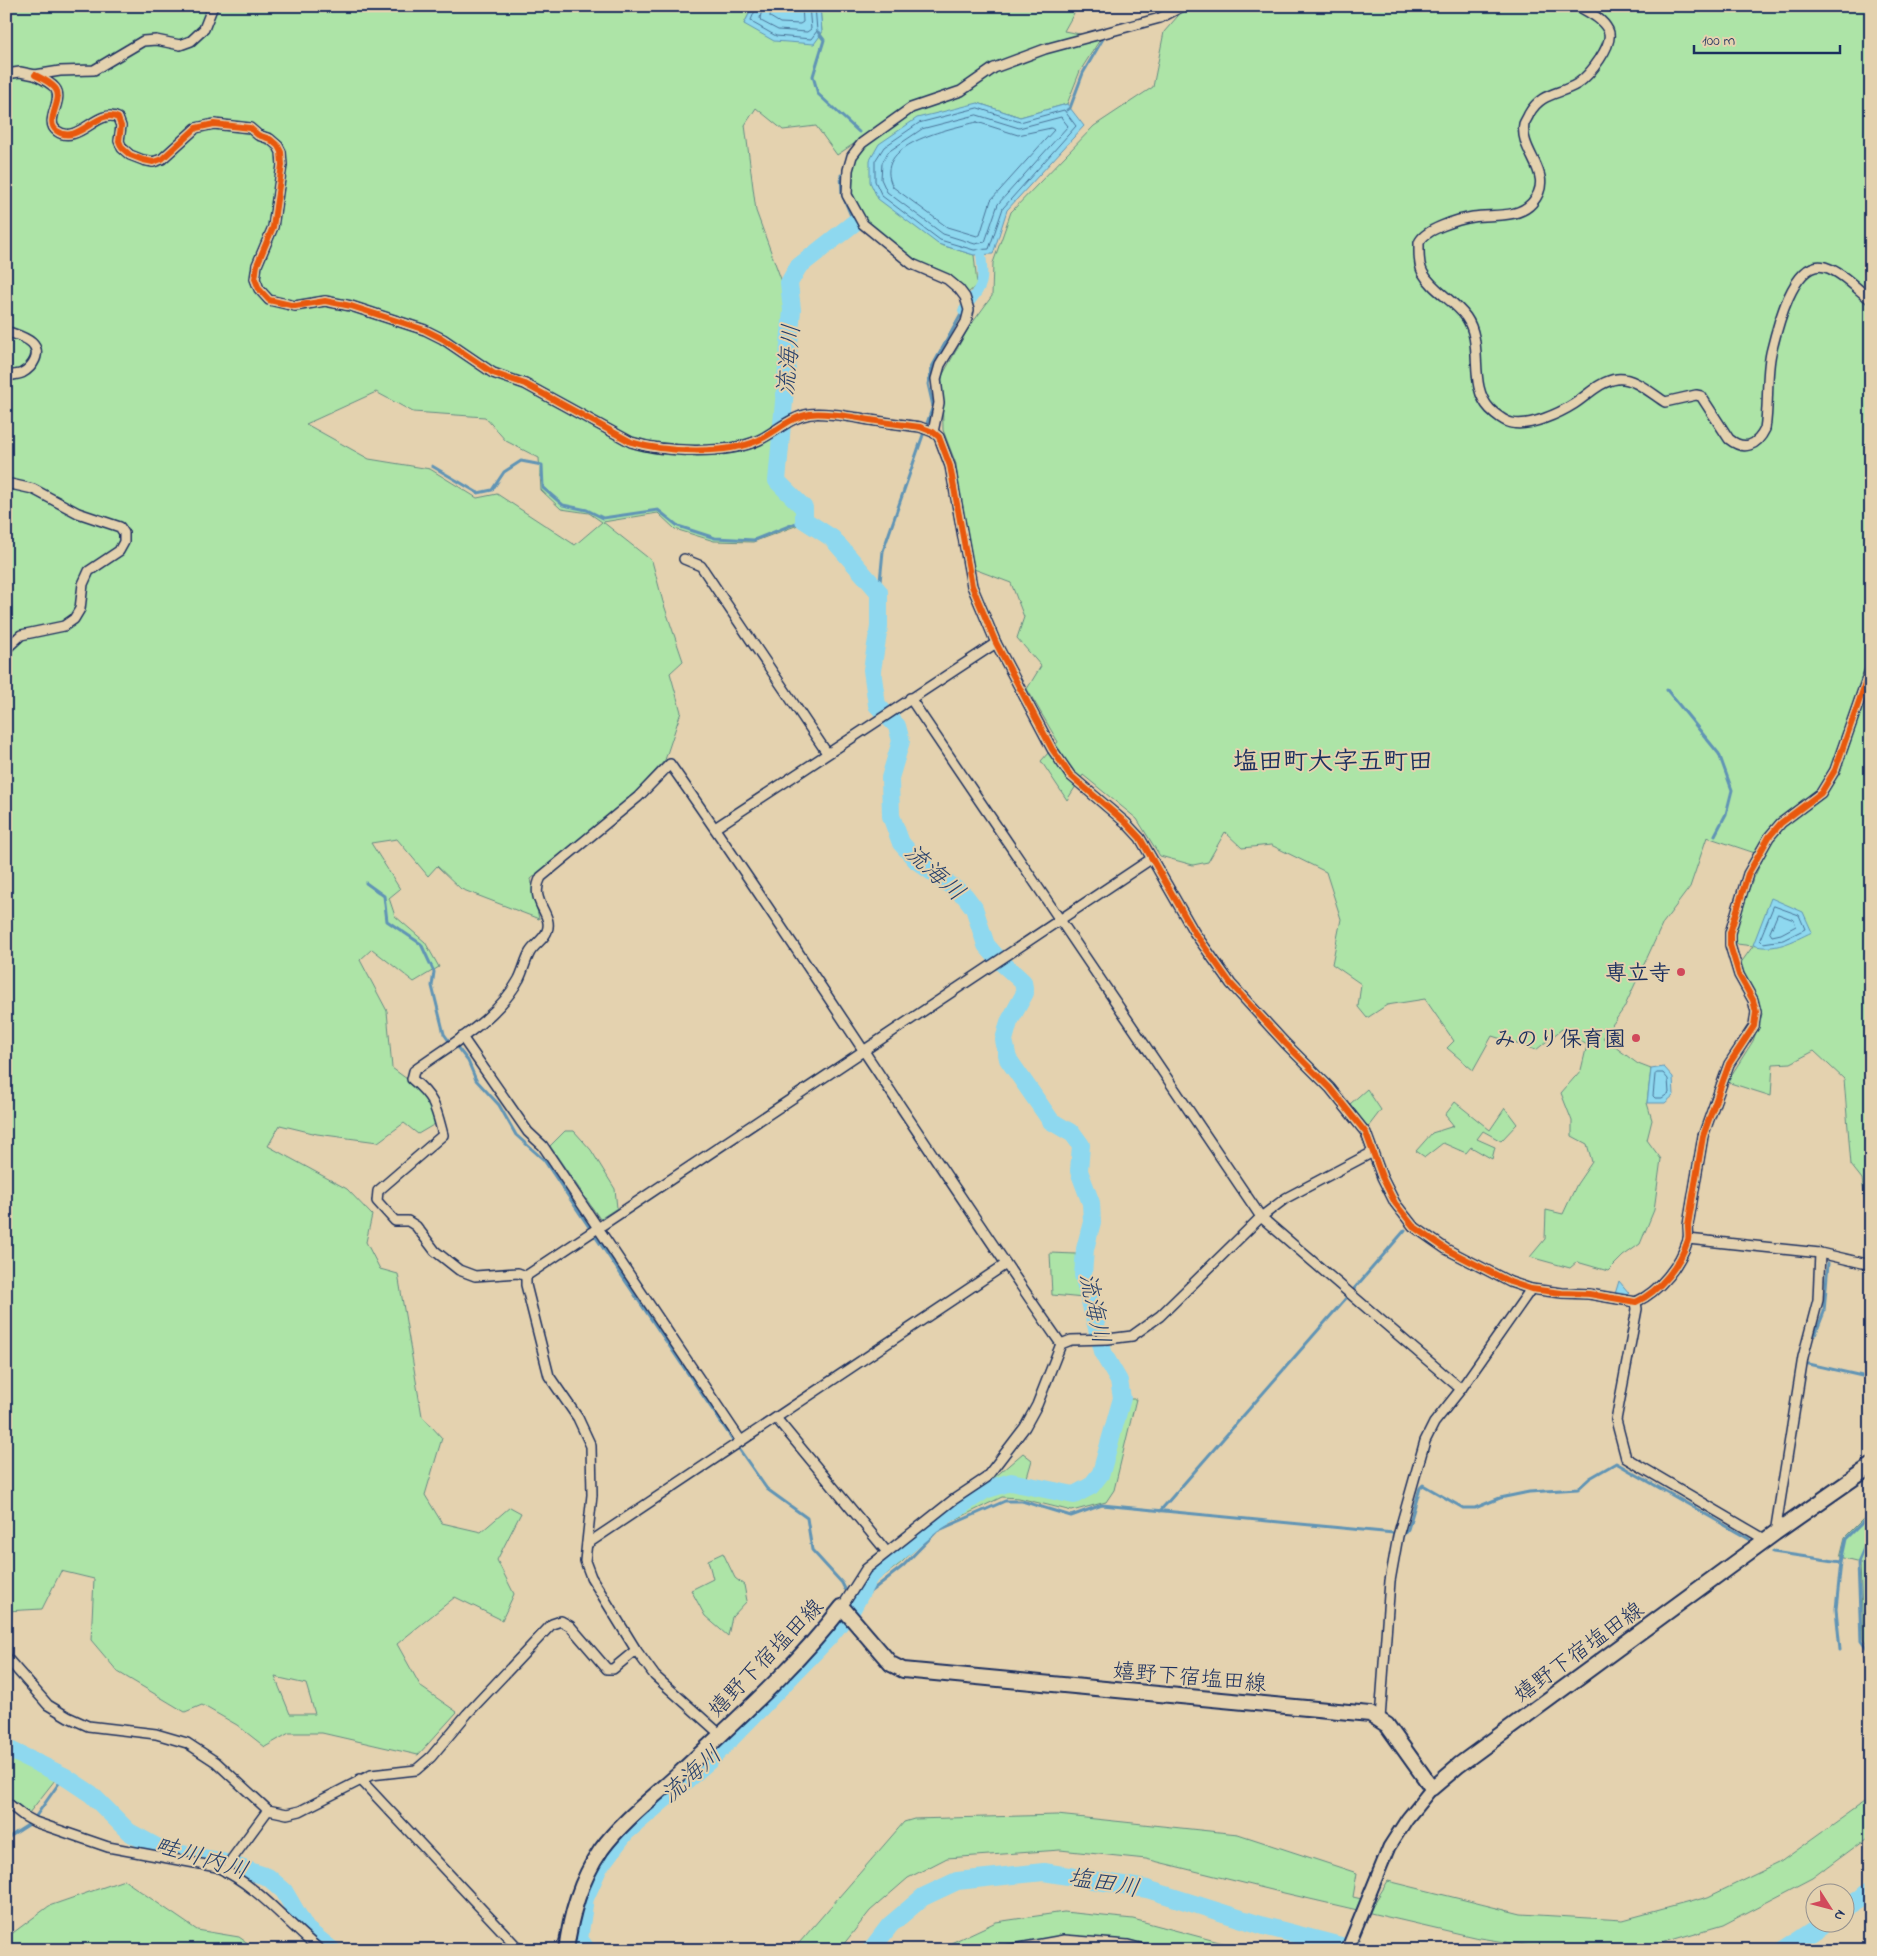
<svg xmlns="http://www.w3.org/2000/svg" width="1877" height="1956" font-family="'Indie Flower','Klee One',sans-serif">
  <rect width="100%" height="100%" fill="#e4d2af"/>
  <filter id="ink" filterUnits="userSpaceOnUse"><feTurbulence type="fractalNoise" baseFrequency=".02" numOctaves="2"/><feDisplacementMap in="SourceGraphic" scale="10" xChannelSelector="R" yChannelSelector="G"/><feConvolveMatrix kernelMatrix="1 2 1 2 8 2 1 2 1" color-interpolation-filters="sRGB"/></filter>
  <g filter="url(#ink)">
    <g fill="#ade4a7" stroke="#648a82" fill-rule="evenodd">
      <path d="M6 6H753L744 24 822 33 820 6H1078L1064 31 1101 38 1080 71 1067 104 1020 117 978 103 938 244 974 255 977 285 968 293 952 277 912 260 867 221 852 193 854 162 861 139 837 155 816 126 783 130 756 108 745 125 756 211 782 282 787 315 772 481 801 510 798 525 753 542 714 541 675 529 658 513 603 522 652 561 663 602 683 661 670 673 681 712 665 760 633 795 531 879 539 919 461 889 437 866 428 876 397 839 371 843 400 889 389 898 395 916 425 942 439 967 414 982 372 949 360 960 387 1011 392 1068 426 1093 435 1124 418 1134 404 1123 378 1142 317 1134 280 1125 268 1146 347 1189 372 1215 366 1242 380 1269 398 1274 422 1416 442 1438 425 1495 442 1523 481 1532 510 1507 521 1513 497 1560 514 1594 502 1620 455 1597 397 1644 421 1687 457 1712 418 1755 322 1733H289L265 1747 237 1725 202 1705 185 1712 118 1672 91 1640 94 1579 61 1571 42 1609 6 1611ZM376 392 413 412 485 417 506 441 539 458 541 490 561 509 589 513 602 522 575 545 497 494 477 498 430 469 369 459 306 424ZM275 1677 306 1684 315 1714H290Z"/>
      <polygon points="1189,6 1871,6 1871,1218 1866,1209 1862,1179 1851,1165 1844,1079 1814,1051 1791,1063 1773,1064 1771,1096 1727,1082 1753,1041 1762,1014 1740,964 1753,946 1737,944 1731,928 1764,856 1707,837 1690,887 1663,923 1624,1008 1603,1038 1638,1064 1651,1069 1647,1103 1652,1120 1647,1140 1661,1159 1654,1210 1640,1244 1623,1256 1608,1271 1577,1262 1570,1268 1530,1257 1545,1239 1546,1210 1563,1214 1577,1184 1592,1162 1587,1144 1572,1136 1572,1121 1561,1093 1581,1070 1587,1045 1562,1029 1536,1050 1492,1036 1473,1070 1447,1048 1454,1041 1425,999 1387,1005 1367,1018 1358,1007 1361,984 1332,964 1341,919 1326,872 1271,845 1242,848 1225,832 1208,862 1193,865 1160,856 1137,819 1083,775 1067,800 1041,761 1058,742 1027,689 1041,666 1017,638 1024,617 1011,583 974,569 961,512 956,464 943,430 942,376 968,329 992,296 993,263 1011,212 1094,126 1153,87 1164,32 1184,9"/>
      <polygon points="1367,1089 1381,1110 1368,1127 1350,1104"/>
      <polygon points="1455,1102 1490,1130 1505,1108 1517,1124 1501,1141 1483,1131 1477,1139 1495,1147 1492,1159 1471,1147 1466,1153 1443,1143 1425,1157 1416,1151 1432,1133 1454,1126 1445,1115"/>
      <polygon points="565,1131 574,1131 591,1150 615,1189 617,1208 600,1219 550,1146"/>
      <polygon points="1050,1253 1076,1254 1084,1298 1052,1295"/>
      <polygon points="1127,1399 1136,1399 1114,1490 1106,1502 1072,1511 1019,1498 1002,1497 936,1529 901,1563 874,1583 872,1578 932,1526 983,1496 995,1477 1023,1453 1032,1460 1023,1491 1074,1501 1095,1489 1104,1475"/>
      <polygon points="1871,1511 1871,1651 1863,1639 1860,1562 1840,1557 1845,1537"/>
      <polygon points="723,1553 735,1578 744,1585 747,1601 732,1617 728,1636 705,1616 691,1590 713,1579 708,1560"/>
      <polygon points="6,1755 55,1780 29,1813 6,1795"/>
      <polygon points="1871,1797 1871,1835 1813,1878 1723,1925 1647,1947 1624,1950 1556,1950 1474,1937 1284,1893 1146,1859 1060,1850 947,1858 908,1878 870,1911 839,1950 793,1950 904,1822 914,1819 1057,1815 1238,1834 1357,1873 1353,1897 1375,1902 1388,1881 1521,1914 1623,1920 1708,1897 1779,1863"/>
      <polygon points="124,1880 197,1930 239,1937 258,1950 6,1950 6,1938 49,1906"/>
      <polygon points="1064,1912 1133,1919 1249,1950 936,1950 996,1922"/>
    </g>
    <g fill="#8ed8ef" stroke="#6094b5">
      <polygon points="753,6 820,6 822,33 814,44 774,41 744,24"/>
      <polygon points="978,103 1020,117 1067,104 1084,126 1007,210 993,254 974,255 938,244 878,199 870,182 870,160 879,144 917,118"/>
      <path d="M1771 898 1803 912 1812 932C1793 941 1774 952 1753 945Z"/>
      <polygon points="1664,1067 1673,1077 1674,1095 1665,1103 1647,1103 1651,1069"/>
      <polygon points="1619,1281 1629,1293 1626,1297 1615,1294"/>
    </g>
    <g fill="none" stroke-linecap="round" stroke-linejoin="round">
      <g stroke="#497398" stroke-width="1">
        <polyline points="757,6 751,20 753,23 776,36 811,39 817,31 815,6"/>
        <polyline points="763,6 760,18 761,21 778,30 807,32 811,29 809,6"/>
        <polyline points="771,6 770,17 780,23 800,24 803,22 802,6"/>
        <polygon points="978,108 1020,122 1064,110 1076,126 1003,208 989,249 974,250 940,240 882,196 875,181 875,161 884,147 919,123"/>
        <polygon points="977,115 1019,128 1061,117 1068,126 998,204 985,242 975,244 943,234 887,192 881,179 882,163 888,152 922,129"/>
        <path d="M977 122 1018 135 1051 128 1054 130 991 200 980 235 977 236 947 227 893 187C870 144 949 129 977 122Z"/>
        <polygon points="1774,906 1799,915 1805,929 1783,940 1763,943 1760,940"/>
        <polygon points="1778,914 1794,920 1796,926 1781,934 1772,936 1770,933"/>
        <polygon points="1657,1073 1663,1073 1668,1079 1669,1093 1662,1098 1655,1098 1653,1096 1655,1075"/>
      </g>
      <g stroke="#6094b5" stroke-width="3">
        <polyline points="818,32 824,40 813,76 818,94 859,132"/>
        <polyline points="1067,110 1070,108 1083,73 1104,37"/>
        <polyline points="841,175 842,194 854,223"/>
        <polyline points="432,466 478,493 492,490 504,472 521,461 542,465 543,488 563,505 587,510 603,518 658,510 678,526 715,538 754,540 804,520"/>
        <polyline points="879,592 883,551 933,406 928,384 932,367 963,311"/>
        <polyline points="1667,690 1719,754 1732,790 1726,814 1715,835"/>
        <polyline points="366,883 384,896 387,921 421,944 434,972 432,986 444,1034 449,1041"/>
        <polyline points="457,1047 468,1061 476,1080 499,1105 516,1135 544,1160 589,1227"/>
        <polyline points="595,1236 733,1440"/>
        <polyline points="1353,1290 1405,1230"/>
        <polyline points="1815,1335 1824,1312 1828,1263"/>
        <polyline points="1809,1364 1871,1378"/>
        <polyline points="739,1449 767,1489 807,1518 812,1550 842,1583 845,1589"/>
        <polyline points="1160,1511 1347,1297"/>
        <polyline points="1871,1540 1865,1546 1858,1562 1861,1641 1871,1655"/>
        <polyline points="1773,1552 1841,1562"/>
        <polyline points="857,1602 903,1566 937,1531 1005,1501 1022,1501 1071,1516 1102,1505 1404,1534 1408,1529 1420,1488 1423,1485 1463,1508 1475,1508 1500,1498 1529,1492 1578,1489 1590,1478 1616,1463 1749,1539"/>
        <polyline points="1840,1650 1836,1609 1841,1562 1846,1539 1871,1514"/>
        <polyline points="36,1816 64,1776"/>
        <polyline points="6,1839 28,1825"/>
      </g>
      <path stroke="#8ed8ef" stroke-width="10" d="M963 311C982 285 985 287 981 254"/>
      <g stroke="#8ed8ef" stroke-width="18">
        <polyline points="852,1609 869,1577 931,1525 985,1490 1011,1482 1074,1495 1091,1486 1101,1473 1122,1398 1119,1381 1104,1355 1083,1275 1085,1249 1092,1222 1091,1203 1079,1171 1081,1145 1073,1134 1051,1121 1008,1059 1004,1040 1009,1022 1025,993 1023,982 999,960 986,945 974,908 965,896 917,861 901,843 891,816 890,778 901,741 897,726 877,705 872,670 879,627 879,592 832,538 804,520 804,508 777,481 792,310 789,283 798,267 854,223"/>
        <polyline points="6,1748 64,1776 91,1794 129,1832 162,1850 219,1861 268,1877 284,1891 306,1929 332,1950"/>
        <polyline points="1844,1909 1861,1898 1871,1889"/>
        <polyline points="587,1950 579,1939 585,1898 599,1867 625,1833 711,1759 828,1638 845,1617"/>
        <polyline points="871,1950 890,1925 923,1897 957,1881 1044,1872 1147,1889 1264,1926 1356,1950"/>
        <polyline points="1784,1950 1823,1924"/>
      </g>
      <g stroke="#1b2f5e" stroke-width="12">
        <g id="minor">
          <path d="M1578 6C1588 12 1602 18 1608 30 1615 44 1589 76 1577 84 1559 95 1541 92 1529 114 1528 117 1525 121 1524 124 1519 154 1557 174 1532 203 1518 219 1492 214 1473 217 1460 219 1424 229 1419 243 1419 245 1419 248 1419 251 1419 258 1419 266 1423 273 1433 291 1455 301 1466 317 1485 344 1467 385 1490 409 1495 414 1505 422 1512 423 1530 427 1560 413 1574 404 1588 395 1600 381 1617 379 1634 377 1652 394 1665 402L1696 395 1701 396 1729 439C1744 451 1757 446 1765 429 1769 405 1766 376 1771 353 1776 332 1793 258 1825 267 1842 272 1857 289 1871 300"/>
          <polyline points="6,74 20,72 35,75 60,71 94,70 143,41 156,40 180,45 191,41 204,29 213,6"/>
          <path d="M35 75C41 78 50 82 55 88 65 100 43 121 57 131 78 146 98 107 118 118L121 126 119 141 122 148 130 155 143 160 153 162 162 159 196 128 214 124 250 128 258 135 270 139 278 146 281 152 282 165 273 227 257 265 255 279 259 289 269 300 295 306 325 301 351 306 425 330 443 339 493 373 525 384 631 442C663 452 727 455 759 440 776 432 790 417 810 414 826 412 843 416 859 418 879 422 899 424 920 427L933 432 939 437 950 466 972 586 996 643 1052 749 1070 775 1126 823 1140 838 1194 932 1231 984 1285 1043 1330 1088 1366 1133 1382 1177 1395 1203 1413 1226 1446 1249 1510 1282 1531 1289 1562 1293 1589 1294 1636 1302C1660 1291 1680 1265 1688 1240 1689 1236 1688 1230 1688 1225L1703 1136 1729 1064 1754 1026 1756 1012 1753 1000 1739 975 1730 945V933L1748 874 1769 837 1781 823 1821 793 1835 770 1871 667"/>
          <path d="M6 331C14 334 26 337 32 343 42 353 33 367 22 373 18 375 11 375 6 376"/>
          <polyline points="933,432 939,403 936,379 940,365 966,322 969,310 965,297 959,289 947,279 912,264 863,224 847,195 848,170 852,156 862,143 911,108 961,91 994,68 1045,49 1160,18 1183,6"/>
          <polyline points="6,483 33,489 78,513 120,527 124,533 124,542 119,551 89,571 83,584 80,609 74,619 64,626 21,635 6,649"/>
          <polyline points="684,559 701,566 827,753"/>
          <polyline points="910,698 1261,1217 1461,1389"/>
          <polyline points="715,828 996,643"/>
          <polyline points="462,1037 528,1132 543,1146 741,1441"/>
          <polyline points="1688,1239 1820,1253 1871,1265"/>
          <polyline points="526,1276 526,1285 549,1376 578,1418 591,1446 592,1495 585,1561 591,1577 636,1650 655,1676 721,1735"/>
          <polyline points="1636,1302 1637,1309 1616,1420 1626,1458 1766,1540"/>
          <path d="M1061 1344C928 1153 804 955 670 764L638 797 541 877C528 901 554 914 547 931 544 940 533 945 529 954 525 962 523 971 519 979 497 1020 451 1044 414 1071L412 1079C435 1098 436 1108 443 1135L378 1191 377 1201 395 1221H408L416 1226 435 1251 459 1270 475 1276 518 1273 526 1276 1151 859"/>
          <polyline points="776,1418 887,1552"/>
          <polyline points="1775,1533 1803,1357 1818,1300 1820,1253"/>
          <polyline points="587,1544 1006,1264"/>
          <polyline points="842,1607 866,1569 953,1500 986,1478 1025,1427 1037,1405 1061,1344 1071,1340 1108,1339 1132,1336 1160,1316 1261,1217 1286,1198 1373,1152"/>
          <polyline points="6,1657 48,1705 68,1717 88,1726 156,1734 187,1743 216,1762 268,1810 287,1814 300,1811 371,1775 416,1770 431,1757 467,1714 552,1624 561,1621 570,1626 607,1669 613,1669 636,1650"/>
          <polyline points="1380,1719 1390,1581 1398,1536 1425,1441 1434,1423 1461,1389 1531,1289"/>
          <polyline points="360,1779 520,1950"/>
          <path d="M6 1802 24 1816 35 1822 108 1847 217 1867C257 1885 286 1922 320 1950"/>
          <polyline points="226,1872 232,1859 268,1810"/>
          <polyline points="1007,1950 1064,1940 1128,1945 1147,1950"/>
        </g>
      </g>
      <g stroke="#1b2f5e" stroke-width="15">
        <polyline id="tertiary" points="1347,1950 1389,1847 1407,1819 1432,1788"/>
      </g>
      <g stroke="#1b2f5e" stroke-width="18">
        <path id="secondary" d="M566 1950C571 1914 580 1881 601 1850 622 1821 654 1797 680 1773 736 1720 795 1668 842 1607L891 1664 903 1670 1370 1714 1387 1725 1432 1788 1459 1765 1775 1533 1871 1466"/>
      </g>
      <use href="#minor" stroke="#e4d2af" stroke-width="9"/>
      <use href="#tertiary" stroke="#e4d2af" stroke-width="11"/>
      <use href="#secondary" stroke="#e4d2af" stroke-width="14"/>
      <g stroke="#e4d2af" stroke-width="9">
        <path id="cycleway" d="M35 75C41 78 50 82 55 88 65 100 43 121 57 131 78 146 98 107 118 118L121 126 119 141 122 148 130 155 143 160 153 162 162 159 196 128 214 124 250 128 258 135 270 139 278 146 281 152 282 165 273 227 257 265 255 279 259 289 269 300 295 306 325 301 351 306 425 330 443 339 493 373 525 384 631 442C663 452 727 455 759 440 776 432 790 417 810 414 826 412 843 416 859 418 879 422 899 424 920 427L933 432 939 437 950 466 972 586 996 643 1052 749 1070 775 1126 823 1140 838 1194 932 1231 984 1285 1043 1330 1088 1366 1133 1382 1177 1395 1203 1413 1226 1446 1249 1510 1282 1531 1289 1562 1293 1589 1294 1636 1302C1660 1291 1680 1265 1688 1240 1689 1236 1688 1230 1688 1225L1703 1136 1729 1064 1754 1026 1756 1012 1753 1000 1739 975 1730 945V933L1748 874 1769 837 1781 823 1821 793 1835 770 1871 667"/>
      </g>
      <use href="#cycleway" stroke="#e8590c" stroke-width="6"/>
    </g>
  </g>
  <g fill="#d1495b" stroke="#e4d2af" stroke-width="2">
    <circle cx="1681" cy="972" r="5"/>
    <circle cx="1636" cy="1038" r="5"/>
  </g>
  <g text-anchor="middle" stroke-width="4" stroke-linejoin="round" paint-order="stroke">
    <g font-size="22" font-weight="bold" fill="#1b2f5e" stroke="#e4d2af" text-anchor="end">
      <text x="1671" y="980">専立寺</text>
      <text x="1626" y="1046">みのり保育園</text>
    </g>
    <g font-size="22" fill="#1b2f5e" stroke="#e4d2af">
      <text transform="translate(1578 1651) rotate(-36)" y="8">嬉野下宿塩田線</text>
      <text transform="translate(765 1657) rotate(-46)" y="8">嬉野下宿塩田線</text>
      <text transform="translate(1190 1676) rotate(5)" y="8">嬉野下宿塩田線</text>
    </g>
    <g font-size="24" font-style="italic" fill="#26406c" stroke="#e4d2af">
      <text transform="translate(788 360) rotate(-85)" y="8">流海川</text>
      <text transform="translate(935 872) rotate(42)" y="8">流海川</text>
      <text transform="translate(1095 1308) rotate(78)" y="8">流海川</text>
      <text transform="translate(691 1774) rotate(-42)" y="8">流海川</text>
      <text transform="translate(202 1857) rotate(17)" y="8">畦川内川</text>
      <text transform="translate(1104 1882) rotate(10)" y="8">塩田川</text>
    </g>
    <g font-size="25" font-weight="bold" fill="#1b2f5e" stroke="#e4d2af">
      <text x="1333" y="769">塩田町大字五町田</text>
    </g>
  </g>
  <rect width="1877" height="1956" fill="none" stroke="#e4d2af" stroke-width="25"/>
  <rect x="12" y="12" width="1852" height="1931" fill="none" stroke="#1b2f5e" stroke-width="2" filter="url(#ink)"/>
  <g transform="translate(1830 1908) rotate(126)"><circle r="24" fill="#e4d2af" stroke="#94918f"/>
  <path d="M0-4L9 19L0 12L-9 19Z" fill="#d1495b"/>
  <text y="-8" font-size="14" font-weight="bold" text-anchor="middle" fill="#1b2f5e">N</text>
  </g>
  <path d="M1694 45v8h146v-8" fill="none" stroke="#1b2f5e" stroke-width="2.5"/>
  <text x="1702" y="45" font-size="15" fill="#1b2f5e" stroke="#e4d2af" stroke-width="4" paint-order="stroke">100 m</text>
</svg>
